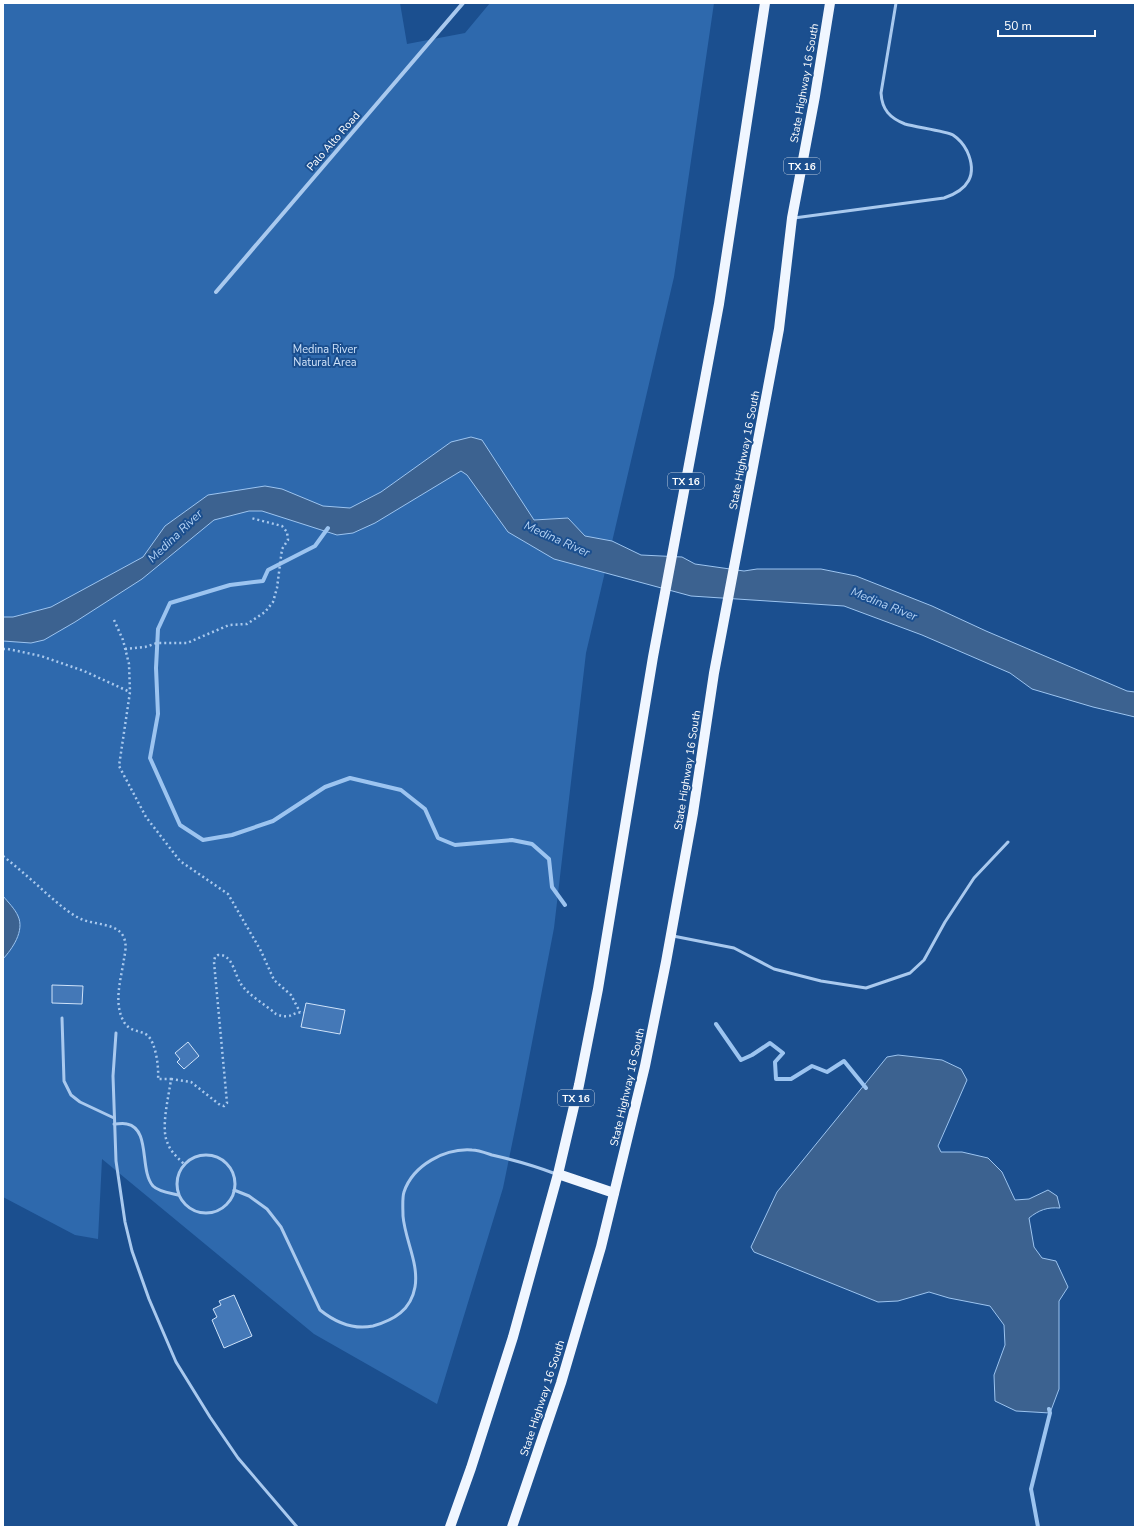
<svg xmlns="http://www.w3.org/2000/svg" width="1138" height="1530" font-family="'Nunito Sans',sans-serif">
  <rect width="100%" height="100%" fill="#1b4f8f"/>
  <polygon fill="#2e69ad" points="3,3 400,3 407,44 465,33 490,3 714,3 674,277 586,653 554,928 520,1105 503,1188 437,1404 314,1334 102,1159 98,1239 75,1235 3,1197"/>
  <g fill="#3c6290" stroke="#9cc4f0">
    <polygon points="471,437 482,440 534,520 568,518 585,536 612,541 641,555 682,557 695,564 744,571 757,569 821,569 856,576 932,606 986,631 1127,691 1135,692 1135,717 1093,707 1032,689 1010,673 922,635 844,606 691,596 554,559 508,532 467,475 461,471 375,523 353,533 337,535 262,511 249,511 214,520 142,579 75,622 44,640 31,643 3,641 3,617 13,617 51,607 143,557 165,526 208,495 265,486 282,489 323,506 350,508 381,492 451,442"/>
    <path d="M3 896C8 902 15 909 18 916 25 931 12 949 3 959Z"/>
    <path d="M898 1055 942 1060 961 1069 967 1080 938 1146 941 1152H962L988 1158 1002 1172 1015 1200 1029 1199 1048 1190 1057 1196 1060 1208C1047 1207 1039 1210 1029 1218L1034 1247 1042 1258 1056 1261 1068 1287 1059 1301V1389L1050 1413 1016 1411 995 1401 994 1375 1005 1345 1004 1325 990 1306 949 1298 929 1292 898 1301 878 1302 754 1252 751 1247 777 1192 887 1057Z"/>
  </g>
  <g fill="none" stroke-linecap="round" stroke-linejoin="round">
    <g stroke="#9cc4f0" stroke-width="4">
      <polyline points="328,528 315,546 268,570 263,581 230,585 170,603 158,629 156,668 158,714 150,758 180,825 203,840 232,835 273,821 325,787 350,778 401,790 425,809 438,838 455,845 512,840 532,844 549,859 552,887 565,905"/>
      <polyline points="716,1024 741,1060 752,1055 770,1043 783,1053 775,1062 776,1079 791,1079 812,1066 827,1072 844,1061 866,1088"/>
      <polyline points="1038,1527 1031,1489 1050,1413 1049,1409"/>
    </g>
  </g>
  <g fill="#4478b7" stroke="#cfe3fa">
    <polygon points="52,985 83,986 82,1004 52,1003"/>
    <polygon points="306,1003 345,1010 340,1034 301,1027"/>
    <polygon points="188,1042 199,1056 184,1069 177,1062 180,1059 175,1053"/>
    <polygon points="234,1295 252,1336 224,1348 212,1320 217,1317 213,1309 221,1305 219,1301"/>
  </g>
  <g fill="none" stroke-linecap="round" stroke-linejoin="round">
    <g stroke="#a9c9ee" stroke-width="2.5" stroke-dasharray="2 3" stroke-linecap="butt">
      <polyline points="114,620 123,640 129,664 130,692 119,766 146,817 180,861 228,894 261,951 274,980 291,995 300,1012"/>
      <polyline points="3,649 8,649 41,656 84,671 130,692"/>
      <polyline points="125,649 145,647 157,643 187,643 229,625 247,624 265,612 273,602 277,588 282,549 288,540 287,532 282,526 251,518"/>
      <path d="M3 856C18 868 33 881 47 894 58 903 68 913 81 919 94 925 119 923 124 938 127 945 125 953 124 959 121 979 113 1003 124 1022 130 1032 140 1030 147 1035 156 1042 159 1068 158 1079H171C169 1096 160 1129 168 1144 171 1152 178 1158 184 1164"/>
      <path d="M171 1079 191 1082 220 1105 224 1106 227 1103 214 962 215 957 218 955C233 954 234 974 241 984 248 995 266 1005 276 1014 292 1021 293 1010 304 1013"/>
    </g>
    <g stroke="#a9c9ee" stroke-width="3">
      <path d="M794 218 944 198C968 190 978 175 967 151 964 145 959 139 953 135 946 131 915 127 905 124 890 118 882 110 881 93L896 3"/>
      <polyline points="673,936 734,948 774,969 821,981 866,988 910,973 924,960 945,922 974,878 1008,842"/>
      <polyline points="62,1018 64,1081 71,1095 80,1102 114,1118"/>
      <polyline points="116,1033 113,1076 116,1161 125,1222 132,1251 149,1299 176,1362 210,1417 238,1458 297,1527"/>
      <path d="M114 1124C118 1124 123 1123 127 1124 151 1129 139 1170 153 1186 159 1192 170 1193 178 1195"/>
      <circle cx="206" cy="1184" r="29"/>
      <path d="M234 1190 249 1196 267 1209 281 1227 320 1310C335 1322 354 1330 373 1326 394 1320 411 1310 415 1287 419 1263 405 1240 403 1216 403 1209 402 1198 404 1192 413 1165 445 1148 472 1150 478 1150 486 1153 492 1155 514 1160 535 1166 556 1174"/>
    </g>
    <polyline stroke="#a9c9ee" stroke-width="4" points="216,292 463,3"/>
    <g stroke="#f0f6ff" stroke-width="10">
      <polyline points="558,1174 614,1193"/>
      <polyline points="450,1527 471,1468 513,1337 558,1174 579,1085 598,989 653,657 719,304 765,3"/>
      <polyline points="512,1527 561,1383 601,1247 645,1066 666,962 693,813 714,673 779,329 792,218 815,96 830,3"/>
    </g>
  </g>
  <g text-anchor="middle" stroke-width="4" stroke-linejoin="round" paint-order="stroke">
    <g fill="#1b4f8f" stroke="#bbcadd" stroke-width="1">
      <rect x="784" y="158" width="36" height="16" rx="3"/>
      <rect x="668" y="473" width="36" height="16" rx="3"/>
      <rect x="558" y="1090" width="36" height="16" rx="3"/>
    </g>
    <g font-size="10" font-weight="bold" fill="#fff">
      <text x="802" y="170">TX 16</text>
      <text x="686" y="485">TX 16</text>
      <text x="576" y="1102">TX 16</text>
    </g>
    <g font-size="11" fill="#fff" stroke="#1b4f8f">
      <text transform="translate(804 83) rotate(-80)" y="4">State Highway 16 South</text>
      <text transform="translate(333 141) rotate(-49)" y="4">Palo Alto Road</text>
      <text transform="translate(744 450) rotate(-79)" y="4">State Highway 16 South</text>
      <text transform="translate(687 770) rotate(-81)" y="4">State Highway 16 South</text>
      <text transform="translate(627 1087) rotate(-77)" y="4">State Highway 16 South</text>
      <text transform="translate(542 1398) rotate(-72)" y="4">State Highway 16 South</text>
    </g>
    <g font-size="11" fill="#cfe3fa" stroke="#1b4f8f">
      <text x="325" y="353">Medina River<tspan x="325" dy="13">Natural Area</tspan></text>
    </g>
    <g font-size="12" font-style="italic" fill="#b5d3f5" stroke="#1b4f8f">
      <text transform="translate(175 536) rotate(-44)" y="4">Medina River</text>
      <text transform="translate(557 539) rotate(24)" y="4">Medina River</text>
      <text transform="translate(884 604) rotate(22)" y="4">Medina River</text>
    </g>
  </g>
  <rect width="1138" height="1530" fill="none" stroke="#ffffff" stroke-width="8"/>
  <path d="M998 30v6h97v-6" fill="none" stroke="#ffffff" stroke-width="2"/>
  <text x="1004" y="30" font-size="12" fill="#ffffff" stroke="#1b4f8f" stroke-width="3" paint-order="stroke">50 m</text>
</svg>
